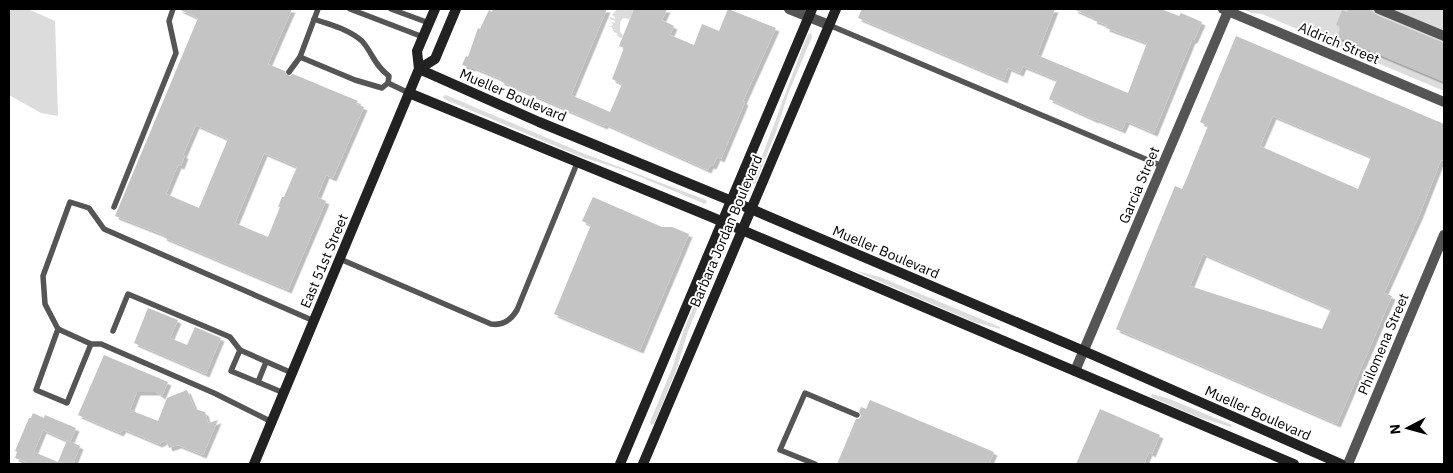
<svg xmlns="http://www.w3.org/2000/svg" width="1453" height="473" font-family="'IBM Plex Sans',sans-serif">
  <defs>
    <filter id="shadow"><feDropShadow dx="3.5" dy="3.5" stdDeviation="0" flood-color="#0004"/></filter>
  </defs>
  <rect width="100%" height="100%" fill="#fff"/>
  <g fill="#dcdcdc">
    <polygon points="9,9 28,9 55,21 58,116 41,113 9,95"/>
    <polygon points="617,9 634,9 630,19 623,18 620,22 620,32 623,35 622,38 617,36 618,34 614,32 612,27 608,26 612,26 613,24 609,21 615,23 615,21 610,19 610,17 615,19 615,17 612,15"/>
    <polygon points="1243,9 1444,9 1444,91 1262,14 1251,13"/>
    <path d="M811 33 812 37 788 94 776 132 755 184 751 183C772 134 788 83 808 34Z"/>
    <polygon points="446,95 580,152 706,200 707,202 705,204 626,171 579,156 444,99 443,96"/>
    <polygon points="718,249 721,249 721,252 688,331 677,368 654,424 651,425 650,422 673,366 683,332"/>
    <polygon points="853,270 880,277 1000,327 1000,329 974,322"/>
    <polygon points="1152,394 1167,398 1232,425 1231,427 1198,417 1151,397"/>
  </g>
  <g fill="#c4c4c4" fill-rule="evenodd" filter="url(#shadow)">
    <path d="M178 9H292L268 64 285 71 287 76H290L293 74 358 101 356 104 364 107 333 178 326 175 317 197 326 201 288 290 163 237 164 235 115 216 198 18ZM196 125 228 139 199 208 166 194 178 165 181 166 185 155H183ZM264 153 297 167 284 197H282L278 207H280L268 237 235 223Z"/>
    <polygon points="493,9 607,9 571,95 610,112 622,84 612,79 624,48 619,46 634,9 667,9 662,20 674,26 670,35 694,45 702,24 719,31 728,9 776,28 743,101 745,102 721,159 717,157 713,166 710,165 708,170 605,124 604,126 500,81 501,79 472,67 472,68 462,65 466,56 468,57 478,28 480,29 489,10 492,12"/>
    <polygon points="862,9 1055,9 1037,55 1128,93 1147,43 1106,28 1107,25 1093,20 1094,18 1073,9 1161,9 1179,16 1181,13 1202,22 1194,40 1192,40 1154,133 1126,121 1122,130 1095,119 1095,120 1049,99 1057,80 1023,66 1020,73 1008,68 1004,80 858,18"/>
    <polygon points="1349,9 1368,9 1372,11 1376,15 1444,43 1444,82 1337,37 1341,27 1336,25 1342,10 1347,12"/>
    <path d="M1236 36 1444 124V161L1441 160 1419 216 1384 293 1392 296 1337 424 1116 329 1175 186 1182 189 1186 180 1208 126 1200 122ZM1273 116 1371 157 1358 189 1260 146ZM1203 254 1331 309 1322 329 1190 286Z"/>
    <polygon points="593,197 662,227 672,227 689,234 640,350 554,314 591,225 582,221"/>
    <polygon points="148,308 178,320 170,338 187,345 195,327 221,338 206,374 134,343"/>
    <polygon points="104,355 168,382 162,396 156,392 137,392 130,410 158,421 167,398 187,390 195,409 205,412 208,423 218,420 203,455 178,445 169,448 166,440 159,444 123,429 120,433 78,415"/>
    <polygon points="870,400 994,452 989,464 837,464 856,419 859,419 861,416 859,411 861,407 866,409"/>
    <polygon points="1100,409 1160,435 1152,454 1149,452 1144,464 1076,464"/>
    <polygon points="33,413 44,418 45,415 76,428 70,442 43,430 34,452 58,462 67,440 80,446 73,464 25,464 26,462 15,458 17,452 15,451 29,418 31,418"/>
  </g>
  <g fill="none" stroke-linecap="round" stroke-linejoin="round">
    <g stroke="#555" stroke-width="5.5">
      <polyline points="350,9 423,37"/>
      <polyline points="391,9 429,23"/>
      <path d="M314 19C330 25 349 29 362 41 372 52 374 65 389 76L388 83"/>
      <polyline points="829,25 1162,166"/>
      <polyline points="300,57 355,80 382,88 388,83"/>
      <polyline points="289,72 300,57 318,9"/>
      <polyline points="388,83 409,93"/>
      <polyline points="114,207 176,53 169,21 173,9"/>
      <path d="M340 259 491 324C503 326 511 320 517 310L578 161"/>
      <polyline points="58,329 45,304 43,276 70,202 89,208 104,229 314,321"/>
      <polyline points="113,331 128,294 230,337 240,350"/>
      <polyline points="91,344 58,329 36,390 67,403 91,344 101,344 214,393 272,422"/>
      <polyline points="258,382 266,362"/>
      <polyline points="284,393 231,371 240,350 292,373"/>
      <polyline points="815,464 780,450 805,393 857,415"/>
    </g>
    <g stroke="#555" stroke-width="10">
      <polyline points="789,9 829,25"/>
      <polyline points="1223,9 1444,102"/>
      <polyline points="1379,9 1444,36"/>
      <polyline points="1075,371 1229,9"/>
      <polyline points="1348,464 1444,235"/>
    </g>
    <g stroke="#222" stroke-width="10">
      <polyline points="419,69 539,122 751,209 1084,351 1341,464"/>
      <polyline points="419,69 435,59 456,9"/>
      <polyline points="409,93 709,216 1294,464"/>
      <polyline points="254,464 419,69 417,51 435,9"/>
      <polyline points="620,464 812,9"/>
      <polyline points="643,464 836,9"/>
    </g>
  </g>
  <g text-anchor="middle" stroke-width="4" stroke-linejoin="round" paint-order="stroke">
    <g font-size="14" fill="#000" stroke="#fff">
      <text transform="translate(1339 43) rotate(23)" y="5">Aldrich Street</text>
      <text transform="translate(513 95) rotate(23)" y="5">Mueller Boulevard</text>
      <text transform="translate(1139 185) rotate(-67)" y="5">Garcia Street</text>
      <text transform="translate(726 231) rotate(-67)" y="5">Barbara Jordan Boulevard</text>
      <text transform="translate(886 252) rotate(23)" y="5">Mueller Boulevard</text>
      <text transform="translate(324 261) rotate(-67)" y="5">East 51st Street</text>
      <text transform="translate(1383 344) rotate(-67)" y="5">Philomena Street</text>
      <text transform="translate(1258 413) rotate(24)" y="5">Mueller Boulevard</text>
    </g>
  </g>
  <rect width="1453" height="473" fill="none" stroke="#000000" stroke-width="20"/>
  <g transform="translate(1408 428) rotate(264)" stroke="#ffffff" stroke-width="4" paint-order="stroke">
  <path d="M0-4L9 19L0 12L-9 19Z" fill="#000000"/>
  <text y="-8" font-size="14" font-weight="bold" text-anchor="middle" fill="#000000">N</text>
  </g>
</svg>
